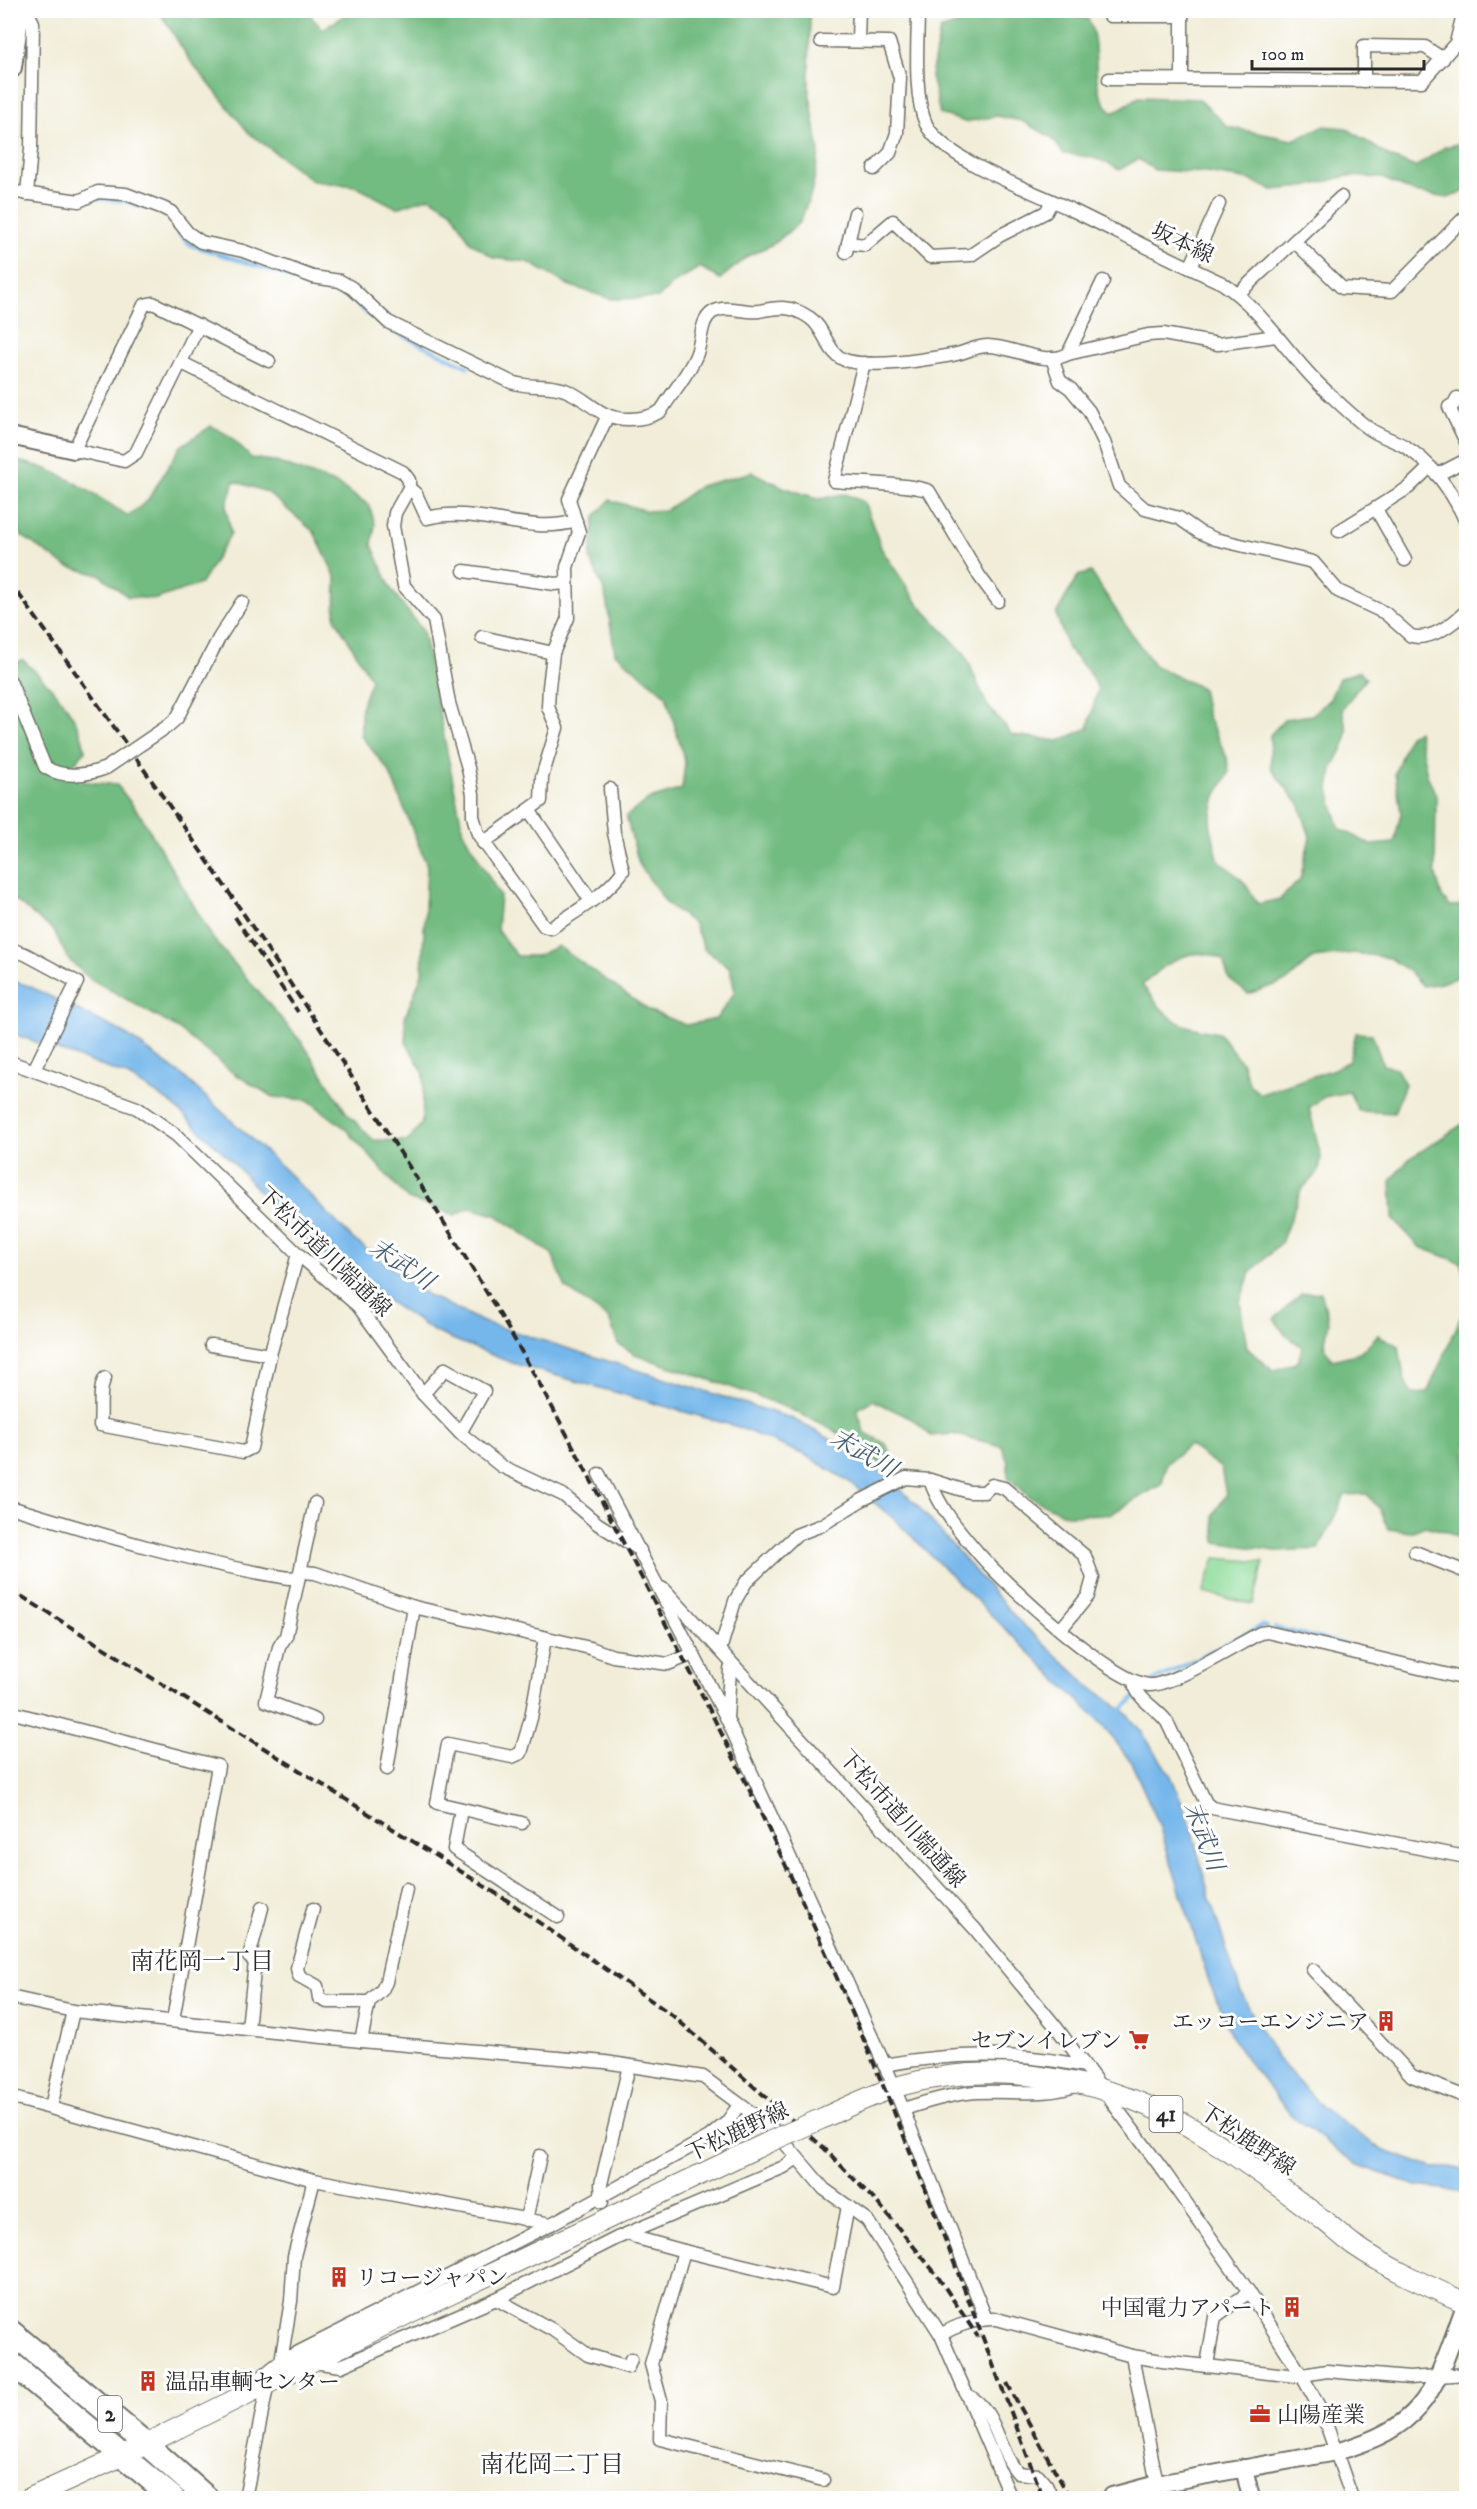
<svg xmlns="http://www.w3.org/2000/svg" width="1477" height="2509" font-family="'IM FELL DW Pica','Noto Serif JP',serif">
  <rect width="100%" height="100%" fill="#fff"/>
  <filter id="ink" filterUnits="userSpaceOnUse"><feTurbulence type="fractalNoise" baseFrequency=".0167" numOctaves="2"/><feDisplacementMap in="SourceGraphic" scale="12" xChannelSelector="R" yChannelSelector="G"/><feConvolveMatrix kernelMatrix="1 2 1 2 8 2 1 2 1" color-interpolation-filters="sRGB"/></filter>
  <filter id="wash" filterUnits="userSpaceOnUse"><feTurbulence type="fractalNoise" baseFrequency=".008" numOctaves="4" result="noise"/><feDisplacementMap in="SourceGraphic" scale="24" xChannelSelector="R" yChannelSelector="G"/><feGaussianBlur stdDeviation="1.35" result="paint"/><feColorMatrix in="noise" values="0 0 0 0 0 0 0 0 0 0 0 0 0 0 0 0 0 1.4 0 .05"/><feComposite in="paint" operator="in"/></filter>
  <g filter="url(#wash)">
    <rect width="100%" height="100%" fill="#f1edd8"/>
    <polygon fill="#8ddb99" stroke="#5c8362" stroke-width="1.5" points="1215,1558 1264,1562 1253,1604 1203,1593"/>
    <g fill="#72bb81" stroke="#4e7356" stroke-width="1.5">
      <polygon points="346,11 382,11 389,15 402,10 810,11 809,89 819,153 812,191 800,222 775,243 748,256 720,279 700,267 672,284 658,298 611,299 568,285 528,262 494,258 470,242 452,211 430,197 397,208 355,186 313,181 249,133 189,59 159,11 311,11 312,18 323,29 341,18"/>
      <path d="M974 11H1058L1088 19C1104 51 1085 87 1113 113L1139 97 1199 99 1228 127 1293 140 1323 126 1346 128 1390 157 1415 167 1445 147 1466 142V191L1448 198 1414 192 1382 178 1347 176 1305 187 1272 190 1250 180 1206 173 1155 170 1138 159 1119 170C1101 158 1084 155 1064 154L1051 137 1022 121 997 116 965 122 940 114 931 76 940 30 969 20Z"/>
      <path d="M211 426 230 436 251 458 273 461 337 484 369 505 375 524 372 545 391 589 423 631 463 832 500 896 497 930 517 956H537L558 946 650 1011 686 1025 716 1019 735 992 730 968 704 949 694 924 667 904 639 864 626 816 650 799 682 789 685 762 666 695 615 653 605 593 590 558 595 516 610 500 647 511 666 510 700 486 752 472 783 487 819 499 846 494 864 502 882 550 919 605 965 654 987 705 1012 735 1059 741 1088 728 1098 689 1088 671 1068 649 1056 614 1078 576 1091 572 1132 635 1155 666 1202 688 1207 715 1227 758 1229 773 1216 796 1210 823 1218 859 1244 882 1258 904 1280 899 1300 880 1310 837 1300 806 1271 768 1270 735 1285 719 1312 715 1330 699 1339 678 1360 671 1366 678 1342 709 1347 730 1345 744 1332 769 1329 790 1339 828 1371 845 1394 843 1401 813 1395 773 1409 735 1418 731 1427 775 1436 795 1435 872 1442 897 1450 906 1466 905V974L1441 983 1423 986 1411 973 1390 958 1354 953 1313 958 1287 981 1248 994 1229 979 1223 960C1191 942 1166 964 1142 985 1170 1020 1173 1026 1219 1033L1242 1063 1250 1086 1261 1094 1334 1069 1349 1061 1356 1033 1372 1034 1383 1065 1396 1068 1405 1084 1394 1113 1359 1111 1349 1092 1324 1097 1309 1108 1321 1157 1319 1171 1301 1190 1281 1243 1250 1273 1240 1302 1247 1348 1273 1371 1298 1362 1302 1347 1287 1336 1274 1319 1301 1294 1321 1292 1329 1322 1324 1347 1332 1360 1360 1353 1378 1335 1399 1346 1404 1379 1412 1394 1427 1393 1466 1306V1542L1451 1533 1425 1526 1411 1532 1388 1529 1381 1511 1367 1494 1345 1495 1319 1549 1276 1551 1216 1542 1213 1515 1226 1495 1221 1468 1189 1445 1166 1464 1162 1484 1111 1514 1066 1515 1029 1497 1008 1477V1463L1002 1446 953 1434 931 1436 914 1420 873 1400 857 1409 864 1432 886 1444 895 1464 886 1469C819 1406 719 1386 635 1354L618 1344 609 1319 566 1288 552 1254 496 1215 469 1208 455 1215 408 1199 346 1129 308 1100 273 1097 233 1073 177 1028 89 978 68 959 54 931 11 897V663L23 660C50 685 80 714 85 751L72 766 78 781 117 785 141 816 214 940 304 1045 346 1112 373 1140 408 1141 422 1123 424 1074 406 1042 405 1017 422 974 427 866 389 771 361 736V708L371 679 335 618 336 578 314 532 267 492 234 481 226 507 231 533 201 584 156 599 128 597 100 575 66 566 22 536 11 521V461C53 463 93 494 128 516L147 501 181 446Z"/>
      <polygon points="1466,1122 1466,1282 1462,1263 1420,1247 1393,1219 1391,1181 1409,1159"/>
    </g>
    <polygon fill="#76b7eb" stroke="#50718b" stroke-width="1.5" points="10,980 29,986 122,1032 182,1075 286,1171 353,1239 428,1295 483,1322 791,1418 870,1460 917,1505 1016,1618 1088,1685 1123,1710 1141,1731 1171,1776 1189,1820 1210,1899 1241,1993 1276,2057 1324,2109 1382,2150 1433,2168 1466,2168 1466,2192 1417,2186 1356,2164 1291,2115 1253,2068 1232,2038 1210,1984 1158,1822 1131,1762 1102,1724 894,1519 847,1480 807,1456 738,1427 512,1363 435,1332 341,1270 279,1214 233,1162 170,1102 126,1075 11,1033"/>
    <g fill="none" stroke-linecap="round" stroke-linejoin="round">
      <g stroke="#76b7eb" stroke-width="4">
        <polyline points="94,198 125,201 146,208"/>
        <polyline points="174,225 179,234 191,245 276,272 304,284 327,285 344,290 365,312 387,328 468,367"/>
        <polyline points="525,391 573,399"/>
        <polyline points="1275,1628 1355,1647"/>
        <polyline points="1450,1669 1466,1673"/>
        <polyline points="1153,1681 1247,1633 1262,1626 1267,1627"/>
        <polyline points="1120,1712 1136,1696"/>
      </g>
    </g>
  </g>
  <g filter="url(#ink)">
    <g fill="none" stroke-linecap="round" stroke-linejoin="round">
      <g stroke="#706f68" stroke-width="15">
        <g id="street">
          <path d="M918 10C918 42 913 95 926 124 944 161 1037 192 1074 211 1123 235 1172 260 1222 283 1263 310 1287 354 1323 388 1337 401 1352 416 1367 427 1378 436 1392 439 1404 446 1432 462 1453 493 1466 522"/>
          <polyline points="1182,10 1182,79"/>
          <polyline points="1110,16 1182,16"/>
          <polyline points="858,40 859,10"/>
          <polyline points="821,41 889,42 900,78 897,133 890,153 874,169"/>
          <polyline points="1109,79 1422,81 1456,43 1464,10"/>
          <polyline points="1364,81 1364,46 1425,47 1443,59"/>
          <path d="M10 191 79 201 98 192 126 194 163 208 171 212 188 233 201 242 243 251 313 277 340 281 352 288 388 322 511 382C530 389 546 383 565 390 591 400 599 420 630 419 642 419 651 417 661 411 672 392 690 373 697 353 702 340 700 320 713 312 726 304 744 313 759 311 779 307 791 305 810 318 826 329 827 356 848 361 880 368 920 360 952 355 965 353 975 346 988 346 1013 346 1044 367 1068 354L1103 281"/>
          <polyline points="27,194 31,149 33,23 27,10"/>
          <polyline points="1295,242 1342,288 1392,291 1466,216"/>
          <polyline points="848,243 865,245 893,221 930,257 971,255 999,236 1046,212 1052,201"/>
          <polyline points="846,252 855,213"/>
          <polyline points="1190,268 1219,204"/>
          <polyline points="1238,294 1341,197"/>
          <polyline points="199,325 136,453 124,461 74,450 144,305 153,303 269,361"/>
          <polyline points="1068,354 1148,335 1163,334 1218,344 1276,336"/>
          <path d="M1052 358 1060 381 1070 388 1089 411 1104 442 1119 486 1145 509 1179 518 1199 532 1215 539 1313 562 1338 591 1385 613 1411 636C1431 641 1453 624 1466 611"/>
          <path d="M182 363 403 472 409 480V488L395 513 393 526 404 586 434 620 449 703 468 768 473 794V816L478 834 544 926 551 928C576 911 605 896 623 871L614 833 610 789"/>
          <path d="M864 363 834 481C855 483 915 484 929 491L980 577 998 601"/>
          <polyline points="1457,398 1454,404 1449,407 1466,442"/>
          <polyline points="1437,475 1466,460"/>
          <path d="M409 488 416 494 427 518C476 505 526 536 576 521"/>
          <polyline points="1376,509 1405,560"/>
          <polyline points="1339,531 1408,488 1430,467"/>
          <polyline points="464,571 555,584 565,583"/>
          <polyline points="482,637 553,653"/>
          <path d="M10 681 45 767C63 779 88 775 106 768"/>
          <polyline points="168,726 177,718 219,638 242,602"/>
          <polyline points="529,810 591,901"/>
          <polyline points="483,843 541,801 542,777 557,728 548,707 549,687 553,653 568,618 567,567 579,532 569,499 607,417"/>
          <polyline points="10,949 25,954 77,982 34,1070"/>
          <polyline points="10,1062 137,1108 176,1135 298,1254 358,1306 423,1394 460,1433 501,1466 563,1495 598,1524 640,1550"/>
          <polyline points="211,1345 270,1355"/>
          <path d="M105 1378C98 1389 102 1411 100 1425L243 1452 251 1448 270 1355 298 1254"/>
          <polyline points="423,1394 445,1369 484,1391 460,1433"/>
          <polyline points="599,1474 727,1719 891,2079"/>
          <polyline points="930,1480 969,1492 984,1492 992,1485 1004,1488 1085,1556 1093,1578 1088,1596 1061,1629"/>
          <path d="M10 1507C102 1535 194 1563 289 1578L298 1577 304 1572 315 1573 414 1607 590 1648 613 1656 668 1664 693 1654"/>
          <polyline points="1415,1552 1466,1572"/>
          <polyline points="661,1588 665,1590 975,1929 1056,2027 1165,2173 1249,2292 1302,2376 1322,2412 1352,2498"/>
          <path d="M720 1650 735 1601 746 1582 796 1535 822 1525 860 1501 906 1478 930 1480C939 1508 961 1533 980 1555 1006 1585 1112 1682 1149 1685 1171 1686 1237 1645 1260 1633L1267 1632 1466 1679"/>
          <path d="M1134 1682C1137 1700 1157 1708 1167 1722L1206 1803 1212 1808 1466 1857"/>
          <polyline points="10,1712 218,1766 173,2020"/>
          <polyline points="727,1719 730,1669 733,1665"/>
          <polyline points="315,1720 266,1701 279,1647 286,1636 315,1503"/>
          <polyline points="387,1769 414,1607"/>
          <polyline points="461,1809 454,1849 558,1917"/>
          <polyline points="522,1823 437,1803 448,1744 512,1757 521,1753 531,1718 545,1638"/>
          <polyline points="313,1909 297,1968 299,1976 317,1986 319,1998 327,2002 369,2002 382,1990 386,1982 406,1889"/>
          <polyline points="1313,1970 1412,2076 1466,2097"/>
          <path d="M10 1997 73 2011 361 2041 605 2062 703 2077 773 2129 824 2189 867 2220 941 2335C956 2325 979 2318 997 2319L1132 2356 1162 2361 1296 2376 1327 2371 1409 2378 1466 2374"/>
          <polyline points="248,2028 255,1962 249,1957 262,1908"/>
          <polyline points="361,2041 369,2002"/>
          <path d="M884 2065C949 2053 1019 2052 1084 2066"/>
          <polyline points="10,2097 314,2180 551,2224"/>
          <polyline points="898,2097 986,2319"/>
          <polyline points="51,2107 73,2011"/>
          <path d="M904 2109C928 2101 951 2094 976 2092 1011 2090 1045 2097 1078 2085"/>
          <polyline points="602,2202 601,2184 629,2066"/>
          <polyline points="526,2220 540,2156"/>
          <polyline points="630,2233 637,2238 684,2251 833,2287 848,2206"/>
          <polyline points="684,2251 651,2364 661,2401 660,2439 823,2480"/>
          <polyline points="496,2299 553,2330 588,2355 628,2367 631,2359"/>
          <polyline points="941,2335 1011,2498"/>
          <polyline points="1132,2356 1157,2484"/>
          <polyline points="281,2361 291,2301 294,2256 314,2180"/>
          <polyline points="313,2362 341,2366 496,2299 617,2238 784,2167 797,2158"/>
          <polyline points="1207,2365 1215,2317 1249,2292"/>
          <polyline points="254,2383 281,2361 551,2224 709,2137 727,2122 739,2105"/>
          <path d="M967 2395C997 2409 997 2450 1018 2473L1038 2475 1045 2483 1052 2498"/>
          <polyline points="245,2498 268,2382"/>
        </g>
      </g>
      <g stroke="#706f68" stroke-width="20">
        <g id="secondary">
          <polyline points="10,436 74,450"/>
          <polyline points="1244,2468 1251,2498"/>
          <path d="M1112 2496 1157 2484 1336 2452C1431 2425 1434 2388 1466 2303"/>
        </g>
      </g>
      <g stroke="#706f68" stroke-width="22">
        <g id="primary">
          <path d="M823 2118C849 2106 875 2093 903 2085 1003 2058 1116 2080 1203 2135 1244 2160 1284 2190 1322 2219 1333 2227 1342 2237 1354 2245 1389 2269 1428 2286 1466 2303"/>
          <polyline points="30,2498 124,2455 413,2311 771,2141"/>
        </g>
      </g>
      <g stroke="#706f68" stroke-width="26">
        <g id="highway">
          <polyline points="10,67 18,10"/>
          <polyline points="10,2331 146,2444 207,2498"/>
          <polyline points="10,2362 173,2498"/>
        </g>
      </g>
      <use href="#street" stroke="#fff" stroke-width="12"/>
      <use href="#secondary" stroke="#fff" stroke-width="16"/>
      <use href="#primary" stroke="#fff" stroke-width="20"/>
      <use href="#highway" stroke="#fff" stroke-width="22"/>
      <g stroke="#2b2b2b" stroke-width="4" stroke-dasharray="9 4.5" stroke-linecap="butt">
        <path d="M10 582C180 816 344 1055 493 1303 540 1381 582 1463 624 1544 692 1674 759 1804 819 1938 902 2121 973 2310 1043 2498"/>
        <polyline points="235,917 298,1012"/>
        <polyline points="10,1589 508,1901 672,2015 824,2148 883,2209 936,2274 978,2337"/>
        <polyline points="1007,2383 1070,2498"/>
      </g>
      <g stroke="#706f68" stroke-width="15" stroke-linecap="butt">
        <polyline id="street-bridge" points="106,768 168,726"/>
      </g>
      <g stroke="#706f68" stroke-width="22" stroke-linecap="butt">
        <polyline id="primary-bridge" points="771,2141 823,2118"/>
      </g>
      <use href="#street-bridge" stroke="#fff" stroke-width="12"/>
      <use href="#primary-bridge" stroke="#fff" stroke-width="20"/>
    </g>
  </g>
  <defs>
    <g id="building-bare" transform="scale(1.62)"><path d="M-4-6H4V6H1V3H-1V6H-4ZM-2.5-4.3h1.7v1.8h-1.7ZM.8-4.3h1.7v1.8H.8ZM-2.5-1h1.7V.8h-1.7ZM.8-1h1.7V.8H.8Z" fill="#c8321e" stroke="#fff" stroke-width="2.5" paint-order="stroke"/></g>
    <g id="supermarket-bare" transform="scale(1.62)"><path d="M-6-5.5h2.5l.6 2H6L4.5 2H-2.5L-4.4-4H-6ZM-1.5 3.2a1.3 1.3 0 1 0 .1 0ZM3 3.2a1.3 1.3 0 1 0 .1 0Z" fill="#c8321e" stroke="#fff" stroke-width="2.5" paint-order="stroke"/></g>
    <g id="office-bare" transform="scale(1.62)"><path d="M-6-3h4V-5.5h4V-3h4V5H-6ZM-1-4.5V-3h2v-1.5ZM-6 0V1H6V0Z" fill="#c8321e" stroke="#fff" stroke-width="2.5" paint-order="stroke"/></g>
  </defs>
  <g fill-rule="evenodd">
    <use href="#building-bare" x="1386" y="2021"/>
    <use href="#supermarket-bare" x="1139" y="2040"/>
    <use href="#building-bare" x="339" y="2277"/>
    <use href="#building-bare" x="1292" y="2307"/>
    <use href="#building-bare" x="148" y="2381"/>
    <use href="#office-bare" x="1260" y="2414"/>
  </g>
  <g text-anchor="middle" stroke-width="6" stroke-linejoin="round" paint-order="stroke">
    <g fill="#fff" stroke="#6b6b6b" stroke-width="1.5">
      <rect x="1149.5" y="2096" width="33" height="36" rx="4.5"/>
      <rect x="98" y="2396" width="24" height="36" rx="4.5"/>
    </g>
    <g font-size="21" font-weight="bold" fill="#2b2b2b">
      <text x="1166" y="2121">41</text>
      <text x="110" y="2421">2</text>
    </g>
    <g font-size="22" fill="#2b2b2b" stroke="#fff">
      <text transform="translate(1183 242) rotate(25)" y="8">坂本線</text>
      <text transform="translate(325 1251) rotate(44)" y="8">下松市道川端通線</text>
      <text transform="translate(903 1818) rotate(48)" y="8">下松市道川端通線</text>
      <text transform="translate(737 2131) rotate(-25)" y="8">下松鹿野線</text>
      <text transform="translate(1248 2139) rotate(34)" y="8">下松鹿野線</text>
    </g>
    <g font-size="22" fill="#2b2b2b" stroke="#fff" text-anchor="end">
      <text x="1369" y="2029">エッコーエンジニア</text>
      <text x="1122" y="2048">セブンイレブン</text>
      <text x="356" y="2285" text-anchor="start">リコージャパン</text>
      <text x="1275" y="2315">中国電力アパート</text>
      <text x="165" y="2389" text-anchor="start">温品車輌センター</text>
      <text x="1277" y="2422" text-anchor="start">山陽産業</text>
    </g>
    <g font-size="24" font-style="italic" fill="#455c6e" stroke="#fff">
      <text transform="translate(402 1264) rotate(34)" y="8">末武川</text>
      <text transform="translate(864 1453) rotate(30)" y="8">末武川</text>
      <text transform="translate(1204 1836) rotate(69)" y="8">末武川</text>
    </g>
    <g font-size="24" fill="#2b2b2b" stroke="#fff">
      <text x="202" y="1969">南花岡一丁目</text>
      <text x="552" y="2472">南花岡二丁目</text>
    </g>
  </g>
  <rect width="1477" height="2509" fill="none" stroke="#fff" stroke-width="36"/>
  <path d="M1252 60v9h172v-9" fill="none" stroke="#2b2b2b" stroke-width="3"/>
  <text x="1261" y="60" font-size="18" fill="#2b2b2b" stroke="#ffffff" stroke-width="4.5" paint-order="stroke">100 m</text>
</svg>
